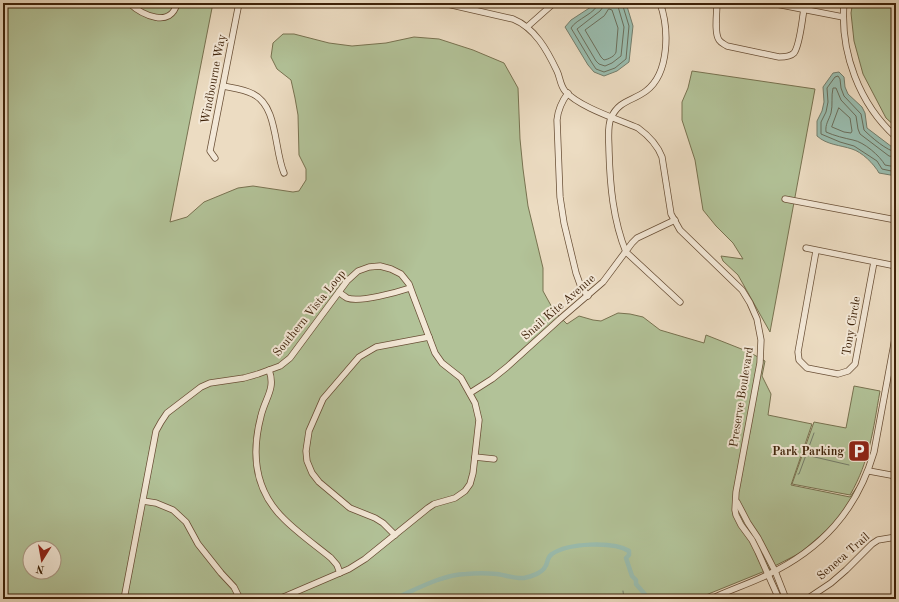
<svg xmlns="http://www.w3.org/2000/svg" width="899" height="602" font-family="'Old Standard TT',serif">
  <rect width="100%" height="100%" fill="#ecdcc2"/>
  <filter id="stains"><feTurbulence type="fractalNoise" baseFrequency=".005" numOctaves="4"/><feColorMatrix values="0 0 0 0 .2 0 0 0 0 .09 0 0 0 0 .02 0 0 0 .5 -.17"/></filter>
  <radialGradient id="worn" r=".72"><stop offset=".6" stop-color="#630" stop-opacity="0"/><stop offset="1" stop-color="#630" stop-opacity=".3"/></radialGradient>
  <g fill="#b2c298" stroke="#787250" fill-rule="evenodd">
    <path d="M3 3H213L170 222 187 217 204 202 238 188 253 186 293 192 299 191 306 180V169L299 155 298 115 295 98 291 80 277 69 271 57 273 43 283 34H294L329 43 352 46 386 43 414 37 439 39 473 50 504 63 518 88 520 139 523 169 528 206 543 268V291L554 311 567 324 579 316 593 320 601 321 618 313 630 314 643 317 660 330 704 343 706 335 749 352 765 361 762 376 771 394 768 415 812 424 791 485 850 497 857 487 853 497 833 525 800 553 765 571 696 599H3ZM30 548H54V572H30Z"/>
    <polygon points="849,3 896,3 896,127 886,118 863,74 854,41 851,13 852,7"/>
    <polygon points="692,71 815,89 770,332 738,275 723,261 721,256 743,259 733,243 716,226 703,210 695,160 682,120 682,102 688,88"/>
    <path d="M854 386 880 391C873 430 870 460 850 495L792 484 814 422 846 428Z"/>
  </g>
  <g fill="#9abcae" stroke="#757e6c">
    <polygon points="597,3 626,3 633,26 629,62 617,71 604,76 594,72 588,65 565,27 571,20"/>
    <path d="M839 72 844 77 845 87 848 94 862 107 865 113 867 128 896 150V176L879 173C874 164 862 152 852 149 840 145 827 145 817 136V121L822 111 824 102 823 87 833 73Z"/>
  </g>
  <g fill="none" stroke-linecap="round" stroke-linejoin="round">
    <g stroke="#6c6f5c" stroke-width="1">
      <path d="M598 3C597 13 576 19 571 28L592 63 596 69 604 72 615 68 626 59 629 26 622 3"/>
      <polyline points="603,3 603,7 600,11 577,29 596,61 599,64 605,66 612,63 621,56 624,27 617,3"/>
      <path d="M609 9 612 10 618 28 616 52C615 56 609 59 604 60L601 57 585 30 604 16Z"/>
      <polygon points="839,108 850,118 852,131 851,133 844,132 832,127"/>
      <path d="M896 152C887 151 871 137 864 130L861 114 844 96 841 88 840 79 838 76 835 77 827 88 828 102 826 112 821 122V134L840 142 854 146 877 161 882 169 896 172"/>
      <path d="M896 157 889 156 860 134 858 129 856 116 841 100 836 88H833C831 96 833 105 831 113 829 120 825 124 826 132 835 136 844 138 853 140 864 142 880 156 885 165L896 167"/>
    </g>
    <g stroke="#757e6c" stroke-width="1">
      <polyline points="806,455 814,433"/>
      <polyline points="798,474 799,474 806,455 849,465"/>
      <polyline points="623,591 624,599"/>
    </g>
    <path stroke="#9abcae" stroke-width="4.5" d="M394 599C417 589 441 575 466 574 476 573 487 573 497 574 505 575 515 579 524 578 530 577 542 573 545 567 548 563 547 557 552 554 568 543 613 541 629 551V555L626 558 632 576 636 580V584L649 599"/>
    <g stroke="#6a5037" stroke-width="7">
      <g id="minor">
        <path d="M129 3C142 15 171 29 177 3"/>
        <path d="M443 3 513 19C535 28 547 50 557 71 560 77 560 85 565 91 579 107 617 119 638 128 649 136 657 144 662 157L671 214 680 230 742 290 750 303 757 319 761 340 760 363 736 492 735 510 736 515 741 525 752 540 758 552 779 599"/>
        <path d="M660 3C669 28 670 73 646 91 633 101 619 100 611 118 607 127 609 140 609 151 610 185 613 220 626 252L680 302"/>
        <path d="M717 3C717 12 714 33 719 40 721 43 724 44 727 46L779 57C784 57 790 57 794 53 800 45 802 20 804 9"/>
        <polyline points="771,3 843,17"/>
        <path d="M844 3C840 52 859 104 896 137"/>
        <polyline points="661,6 671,3"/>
        <polyline points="527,27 554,3"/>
        <path d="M223 86C233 88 244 89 253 94 278 106 274 150 284 173"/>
        <path d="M568 93C562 101 558 109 557 120L560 197 564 223 576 273 581 287 588 296"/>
        <polyline points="215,158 210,151 239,3"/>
        <polyline points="785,199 896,220"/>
        <polyline points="806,248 896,266"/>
        <polyline points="816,251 798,352 799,360 807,368 838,374 848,371 855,364 874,262"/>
        <path d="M339 292C341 294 344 296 347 298 359 303 398 292 410 288"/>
        <path d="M269 370C276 389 265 398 261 416 251 454 254 490 284 519 298 533 315 545 331 558L337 565 340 573"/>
        <polyline points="470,393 492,379 507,367 560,319 603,282 632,243 637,238 675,220"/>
        <polyline points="475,457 494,459"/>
        <polyline points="869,471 896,476"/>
        <polyline points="143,501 156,503 173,510 186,522 198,544 221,573 234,587 240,599"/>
        <polyline points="737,502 748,523 758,538 775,571 786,599"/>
        <polyline points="395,535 383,523 375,518 350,508 319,482 312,473 307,461 306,451 309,431 323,399 359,357 376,347 429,337"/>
        <polyline points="124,599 156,431 161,422 167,413 201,387 210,383 244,378 258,374 280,366 290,358 347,281 358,271 369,267 380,266 391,269 401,274 409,284 413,295 435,353 442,363 461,378 475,403 479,420 473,473 470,484 465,491 455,498 434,504 428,508 365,559 349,569 279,599"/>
        <path d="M711 599C729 590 749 584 767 575 822 549 857 510 874 452L896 333"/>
        <polyline points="807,599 831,583 846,570 872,544 878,540 896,537"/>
      </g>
    </g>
    <use href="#minor" stroke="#f3e8d7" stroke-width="5.5"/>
  </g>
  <defs>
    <g id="parking-square" transform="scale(1.15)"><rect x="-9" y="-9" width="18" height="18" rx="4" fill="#8f2418" stroke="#f3e8d7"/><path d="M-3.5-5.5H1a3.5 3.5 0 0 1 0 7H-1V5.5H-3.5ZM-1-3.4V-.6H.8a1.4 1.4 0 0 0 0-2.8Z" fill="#fff"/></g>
  </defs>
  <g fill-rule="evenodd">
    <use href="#parking-square" x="859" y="451"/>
  </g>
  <g text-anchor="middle" stroke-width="4" stroke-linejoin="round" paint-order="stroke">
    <g font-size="12" fill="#3e2209" stroke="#f3e8d7">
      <text transform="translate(213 79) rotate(-79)" y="4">Windbourne Way</text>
      <text transform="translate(558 307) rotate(-41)" y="4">Snail Kite Avenue</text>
      <text transform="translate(309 313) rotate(-51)" y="4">Southern Vista Loop</text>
      <text transform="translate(851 326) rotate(-80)" y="4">Tony Circle</text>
      <text transform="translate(741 397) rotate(-81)" y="4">Preserve Boulevard</text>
      <text transform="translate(843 556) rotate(-41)" y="4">Seneca Trail</text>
    </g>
    <g font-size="12" font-weight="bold" fill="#3e2209" stroke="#f3e8d7" text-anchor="end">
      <text x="844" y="455">Park Parking</text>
    </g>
  </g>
  <rect width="899" height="602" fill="none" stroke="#ecdcc2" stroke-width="16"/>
  <rect x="4" y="4" width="891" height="594" fill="none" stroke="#3e2209" stroke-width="2"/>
  <rect x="8" y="8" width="883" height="586" fill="none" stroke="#3e2209"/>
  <g transform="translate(42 560) rotate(191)"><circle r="19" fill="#f3e8d7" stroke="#ab9985"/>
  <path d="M0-3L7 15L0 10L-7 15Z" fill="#8f2418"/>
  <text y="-6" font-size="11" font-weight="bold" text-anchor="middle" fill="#3e2209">N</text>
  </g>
  <rect width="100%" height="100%" filter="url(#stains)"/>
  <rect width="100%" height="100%" fill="url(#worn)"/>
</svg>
